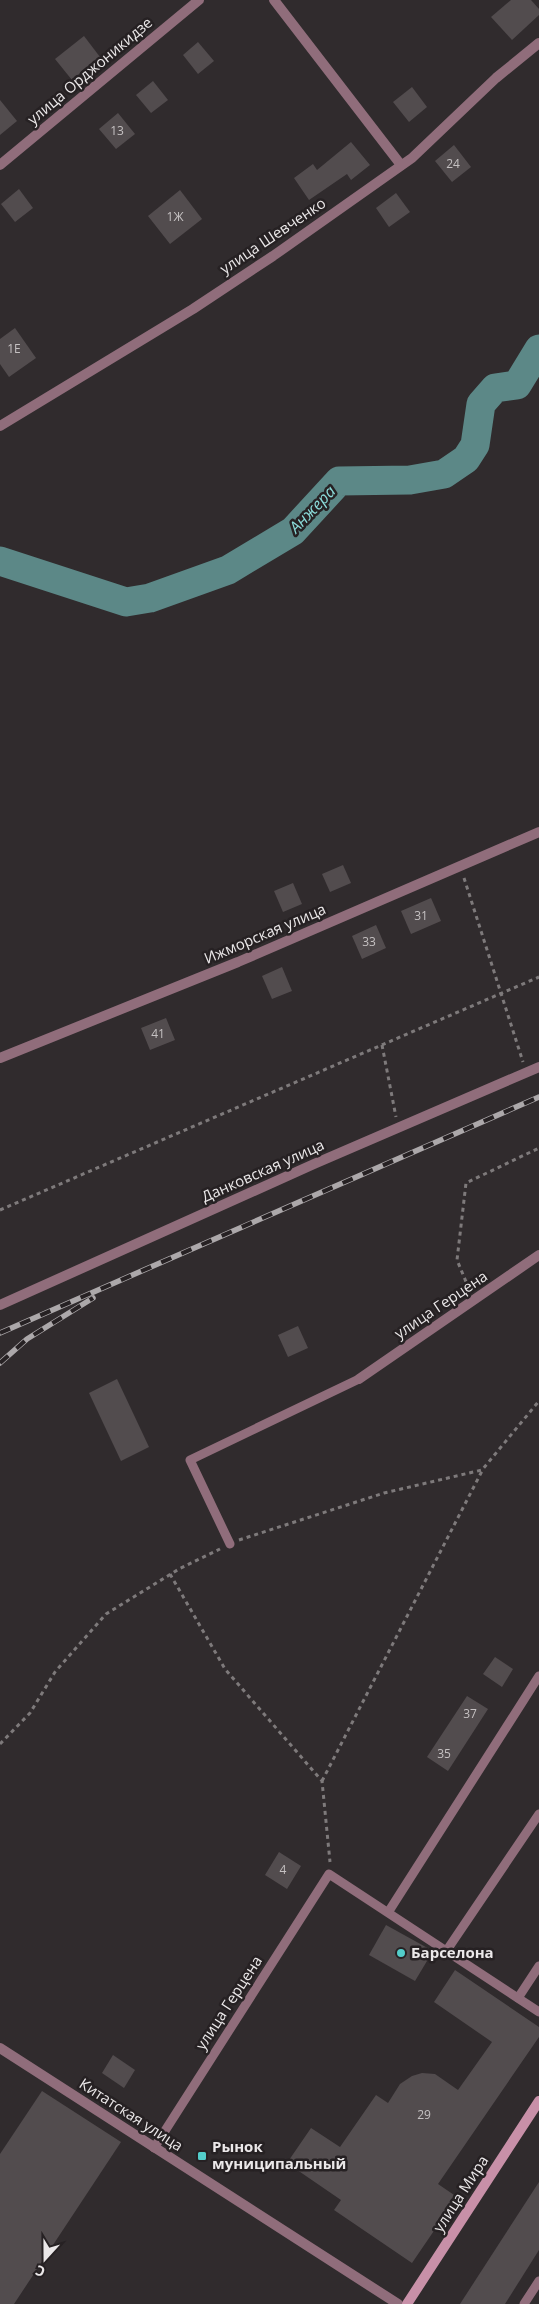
<svg xmlns="http://www.w3.org/2000/svg" width="539" height="2304" font-family="'Open Sans',sans-serif">
  <rect width="100%" height="100%" fill="#302b2d"/>
  <g fill="none" stroke-linecap="round" stroke-linejoin="round">
    <polyline stroke="#5c8887" stroke-width="29" points="0,561 126,602 150,598 228,570 293,531 339,481 410,480 444,474 466,459 475,445 481,404 495,388 517,385 539,349"/>
  </g>
  <g fill="#524c4e">
    <polygon points="511,0 531,0 539,9 539,15 512,40 491,17"/>
    <polygon points="84,36 100,57 72,80 55,59"/>
    <polygon points="198,42 214,61 198,74 183,55"/>
    <polygon points="153,81 168,100 151,113 136,95"/>
    <polygon points="412,87 427,107 409,122 393,102"/>
    <polygon points="0,100 17,121 0,135"/>
    <polygon points="118,113 135,134 116,149 99,129"/>
    <polygon points="351,142 370,165 351,180 347,174 309,200 294,178 313,164 317,170"/>
    <polygon points="454,145 471,167 452,182 435,161"/>
    <polygon points="19,189 33,208 15,222 1,204"/>
    <polygon points="180,190 202,219 170,244 148,216"/>
    <polygon points="396,193 410,212 389,227 376,208"/>
    <polygon points="15,328 36,358 9,377 0,364 0,339"/>
    <polygon points="343,865 351,883 330,892 322,874"/>
    <polygon points="293,883 302,904 283,912 274,891"/>
    <polygon points="431,898 441,921 411,934 401,911"/>
    <polygon points="376,925 386,948 362,959 352,936"/>
    <polygon points="282,967 292,991 272,999 262,976"/>
    <polygon points="166,1018 175,1040 150,1050 141,1028"/>
    <polygon points="298,1326 308,1348 288,1357 278,1335"/>
    <polygon points="117,1379 149,1447 121,1461 89,1393"/>
    <polygon points="495,1657 513,1669 502,1687 483,1674"/>
    <polygon points="467,1696 488,1709 448,1771 427,1757"/>
    <polygon points="279,1852 301,1866 287,1889 265,1875"/>
    <polygon points="386,1925 433,1951 415,1981 369,1955"/>
    <polygon points="455,1970 539,2027 539,2037 438,2184 457,2197 412,2263 334,2210 341,2200 287,2163 311,2128 340,2147 376,2095 388,2103 400,2084 412,2076 422,2073 435,2074 458,2090 492,2042 434,2002"/>
    <polygon points="113,2055 135,2070 124,2088 102,2073"/>
    <polygon points="42,2091 121,2142 14,2304 0,2304 0,2154"/>
    <polygon points="539,2182 539,2250 505,2304 460,2304"/>
  </g>
  <g fill="none" stroke-linecap="round" stroke-linejoin="round">
    <g stroke="#7e7a7b" stroke-width="3" stroke-dasharray="4 4" stroke-linecap="butt">
      <polyline points="464,878 523,1062"/>
      <polyline points="382,1045 396,1117"/>
      <polyline points="0,1210 539,977"/>
      <polyline points="469,1289 457,1260 466,1183 539,1148"/>
      <polyline points="239,1540 384,1493 482,1470 539,1401"/>
      <polyline points="170,1574 225,1669 322,1781 330,1862"/>
      <polyline points="0,1744 30,1713 55,1672 106,1614 179,1569 220,1549"/>
      <polyline points="322,1781 482,1471"/>
    </g>
    <g stroke="#906d7b" stroke-width="9">
      <polyline points="230,1544 190,1460 359,1379"/>
      <polyline points="389,1911 539,1676"/>
      <polyline points="447,1950 539,1814"/>
      <polyline points="518,1998 539,1966"/>
      <polyline points="154,2148 329,1874 539,2012"/>
      <polyline points="524,2304 539,2281"/>
    </g>
    <g stroke="#906d7b" stroke-width="10">
      <polyline points="274,0 401,165"/>
      <polyline points="0,165 199,0"/>
      <polyline points="0,426 193,309 273,256 412,158 496,78 539,43"/>
      <polyline points="0,1058 238,962 539,832"/>
      <polyline points="0,1305 314,1164 539,1067"/>
      <polyline points="359,1379 539,1255"/>
    </g>
    <polyline stroke="#906d7b" stroke-width="10" points="0,2048 398,2304"/>
    <polyline stroke="#c890a8" stroke-width="10" points="407,2304 539,2101"/>
    <g stroke="#aca8aa" stroke-width="5.5">
      <g id="rail">
        <polyline points="0,1333 539,1097"/>
        <polyline points="0,1363 27,1339 93,1298"/>
      </g>
    </g>
    <use href="#rail" stroke="#262123" stroke-width="4" stroke-dasharray="11" stroke-linecap="butt"/>
  </g>
  <g fill="#53cdca" stroke="#262123" stroke-width="2">
    <circle cx="401" cy="1953" r="5"/>
    <rect x="197" y="2151" width="10" height="10" rx="2.5"/>
  </g>
  <g text-anchor="middle" stroke-width="5" stroke-linejoin="round" paint-order="stroke">
    <g font-size="12" fill="#c5c1c2">
      <text x="117" y="135">13</text>
      <text x="453" y="168">24</text>
      <text x="175" y="221">1Ж</text>
      <text x="14" y="353">1Е</text>
      <text x="421" y="920">31</text>
      <text x="369" y="946">33</text>
      <text x="158" y="1038">41</text>
      <text x="470" y="1718">37</text>
      <text x="444" y="1758">35</text>
      <text x="283" y="1874">4</text>
      <text x="424" y="2119">29</text>
    </g>
    <g font-size="15" fill="#ebe8e9" stroke="#262123">
      <text transform="translate(90 71) rotate(-40)" y="5">улица Орджоникидзе</text>
      <text transform="translate(273 236) rotate(-34)" y="5">улица Шевченко</text>
      <text transform="translate(265 934) rotate(-23)" y="5">Ижморская улица</text>
      <text transform="translate(263 1171) rotate(-24)" y="5">Данковская улица</text>
      <text transform="translate(441 1305) rotate(-34)" y="5">улица Герцена</text>
      <text transform="translate(229 2003) rotate(-57)" y="5">улица Герцена</text>
      <text transform="translate(131 2115) rotate(33)" y="5">Китатская улица</text>
      <text transform="translate(461 2194) rotate(-57)" y="5">улица Мира</text>
    </g>
    <g font-size="15" font-weight="bold" fill="#ebe8e9" stroke="#262123" text-anchor="start">
      <text x="411" y="1958">Барселона</text>
      <text x="212" y="2152">Рынок<tspan x="212" dy="17">муниципальный</tspan></text>
    </g>
    <g font-size="16" font-style="italic" fill="#8bdbd9" stroke="#262123">
      <text transform="translate(312 509) rotate(-46)" y="6">Анжера</text>
    </g>
  </g>
  <g transform="translate(45 2259) rotate(201)" stroke="#262123" stroke-width="4" paint-order="stroke">
  <path d="M0-4L9 19L0 12L-9 19Z" fill="#ebe8e9"/>
  <text y="-8" font-size="14" font-weight="bold" text-anchor="middle" fill="#ebe8e9">С</text>
  </g>
</svg>
